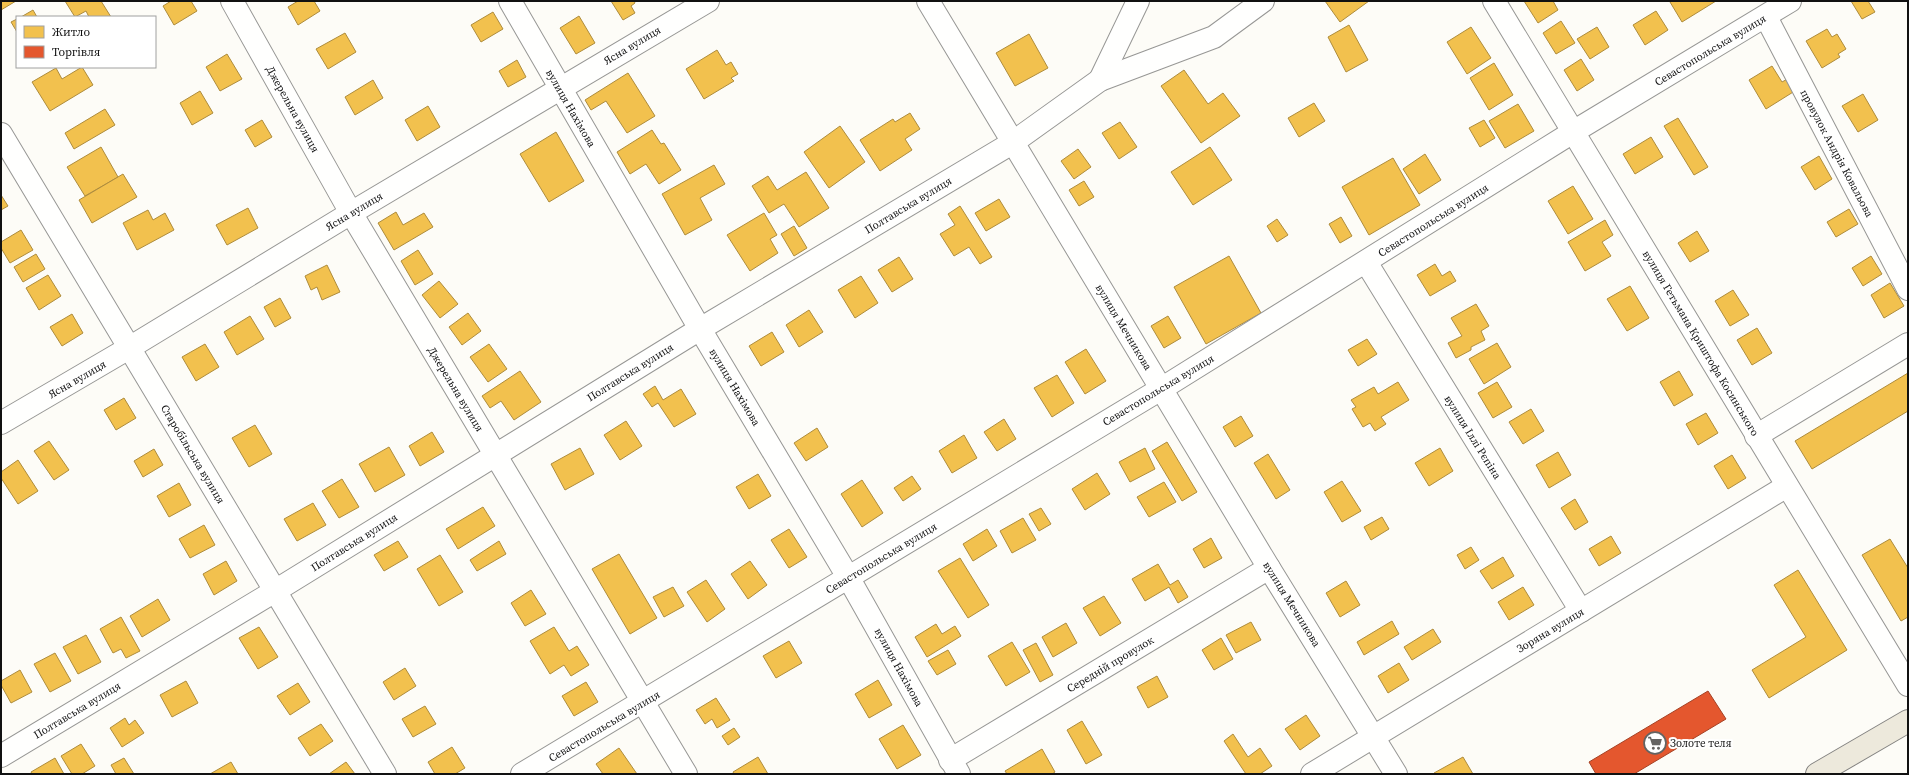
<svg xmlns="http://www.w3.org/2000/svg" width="1909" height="775" font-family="'Source Serif 4',serif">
  <rect width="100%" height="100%" fill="#fdfcf7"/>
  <g fill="#f2c14e" stroke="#ae8c3c">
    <polygon points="1,1 16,1 1,10"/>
    <polygon points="65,1 101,1 111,17 89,17 86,11 75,17"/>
    <polygon points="171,1 191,1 197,11 174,25 163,6"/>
    <polygon points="298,1 314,1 320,11 298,25 288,7"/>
    <polygon points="611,1 634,1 635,3 631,6 635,13 623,20"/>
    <polygon points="1325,1 1369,1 1340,22"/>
    <polygon points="1524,1 1553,1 1558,10 1538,23"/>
    <polygon points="1672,1 1716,1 1682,22 1670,2"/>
    <polygon points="1851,1 1868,1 1875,12 1862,19"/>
    <polygon points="33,10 37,17 21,17"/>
    <polygon points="1656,11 1668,30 1645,45 1633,25"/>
    <polygon points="493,12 503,29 481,42 471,25"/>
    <polygon points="579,16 595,43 576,54 560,28"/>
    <polygon points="17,19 17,32 11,22"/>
    <polygon points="1561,21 1575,43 1556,54 1543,33"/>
    <polygon points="1349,25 1368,60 1346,72 1328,37"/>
    <polygon points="1471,27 1491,58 1467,74 1447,42"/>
    <polygon points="1597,27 1609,47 1590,59 1577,39"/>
    <polygon points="1827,29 1832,37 1837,34 1846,49 1838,54 1840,57 1822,68 1806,41"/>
    <polygon points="345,33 356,52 328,69 316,49"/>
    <polygon points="1029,34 1048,68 1015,86 996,53"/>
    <polygon points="717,50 726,65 731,62 738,74 731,78 734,81 704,99 686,69"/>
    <polygon points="227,54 242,79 220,91 206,67"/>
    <polygon points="1581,59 1594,80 1577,91 1564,70"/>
    <polygon points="517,60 526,77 508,87 499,71"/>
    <polygon points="1494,63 1513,95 1489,110 1470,78"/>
    <polygon points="1772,66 1782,82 1791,77 1798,89 1766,109 1749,80"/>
    <polygon points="82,67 93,85 50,111 32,82 56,68 62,79"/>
    <polygon points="1184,70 1208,104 1223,93 1240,116 1201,143 1161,86"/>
    <polygon points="628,73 655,116 627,133 606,101 591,110 585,100"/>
    <polygon points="373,80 383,98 355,115 345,97"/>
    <polygon points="200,91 213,113 192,125 180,103"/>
    <polygon points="1863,94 1878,120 1858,132 1842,106"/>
    <polygon points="1314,103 1325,121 1299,137 1288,118"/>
    <polygon points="1518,104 1534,131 1505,148 1489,121"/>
    <polygon points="428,106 440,127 417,141 405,120"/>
    <polygon points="105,109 115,125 74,149 65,133"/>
    <polygon points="910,113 920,129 905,139 912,150 880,171 860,140 893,119 895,122"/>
    <polygon points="1678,118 1708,167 1694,175 1664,126"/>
    <polygon points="262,120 272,137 255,147 245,130"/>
    <polygon points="1484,120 1495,138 1480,147 1469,128"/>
    <polygon points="1120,122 1137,147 1119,159 1102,133"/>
    <polygon points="840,126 865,162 829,188 804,152"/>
    <polygon points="652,130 661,144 664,143 681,170 659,184 646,164 630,174 617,152"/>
    <polygon points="556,132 584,181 549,202 520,154"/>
    <polygon points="1651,137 1663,157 1635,174 1623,154"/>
    <polygon points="101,147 118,177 85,196 67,167"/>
    <polygon points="1210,147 1232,180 1193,205 1171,172"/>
    <polygon points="1078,149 1091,167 1074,179 1061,161"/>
    <polygon points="1425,154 1441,180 1419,194 1403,169"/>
    <polygon points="1819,156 1832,179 1815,190 1801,167"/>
    <polygon points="1393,158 1420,205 1369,235 1342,187"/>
    <polygon points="714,165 725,184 700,198 712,220 685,235 662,194"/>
    <polygon points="806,172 829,208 799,227 784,204 769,213 752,186 768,176 777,190"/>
    <polygon points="123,174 137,197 92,223 79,200"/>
    <polygon points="1084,181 1094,197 1079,206 1069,190"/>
    <polygon points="1573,186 1593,219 1568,234 1548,201"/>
    <polygon points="1,195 8,206 1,210"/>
    <polygon points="999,199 1010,217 986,231 975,213"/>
    <polygon points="960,206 992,257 980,264 969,247 954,256 940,234 955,225 948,214"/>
    <polygon points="248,208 258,228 227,245 216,225"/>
    <polygon points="1849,209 1858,224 1836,237 1827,222"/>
    <polygon points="148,210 153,220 165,213 174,230 137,250 123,223"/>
    <polygon points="396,212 403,225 424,213 433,227 394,250 378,223"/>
    <polygon points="764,213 777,235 770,239 778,253 750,271 727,235"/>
    <polygon points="1341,217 1352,236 1340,243 1329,224"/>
    <polygon points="1277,219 1288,235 1277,242 1267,226"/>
    <polygon points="1605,220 1613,235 1602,242 1611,256 1585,271 1568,242"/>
    <polygon points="794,226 807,248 794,256 781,234"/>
    <polygon points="21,230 33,250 10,263 1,248 1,242"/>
    <polygon points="1697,231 1709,251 1690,262 1678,243"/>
    <polygon points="418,250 433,274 415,285 401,261"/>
    <polygon points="36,254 45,269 23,282 14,267"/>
    <polygon points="1229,256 1261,313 1206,344 1174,287"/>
    <polygon points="1871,256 1882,274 1863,286 1852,268"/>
    <polygon points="899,257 913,279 892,292 878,270"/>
    <polygon points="1435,264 1442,276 1450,271 1456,281 1430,296 1417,275"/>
    <polygon points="327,265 340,292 322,300 317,287 311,290 305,276"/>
    <polygon points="48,275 61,296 39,310 26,288"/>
    <polygon points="861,276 878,303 855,318 838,290"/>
    <polygon points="439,281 458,304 440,318 422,295"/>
    <polygon points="1890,283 1904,306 1884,318 1871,295"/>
    <polygon points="1630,286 1649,318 1627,331 1607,299"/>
    <polygon points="1733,290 1749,315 1730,326 1715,301"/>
    <polygon points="280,298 291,318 275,327 264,307"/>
    <polygon points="1476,304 1489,326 1481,331 1485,340 1471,347 1471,350 1456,358 1448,343 1462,336 1451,318"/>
    <polygon points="809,310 823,332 799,347 786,325"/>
    <polygon points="468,313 481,331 462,345 449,327"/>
    <polygon points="72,314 83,333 62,346 50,327"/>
    <polygon points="250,316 264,339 237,355 224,332"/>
    <polygon points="1168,316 1181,338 1164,348 1151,326"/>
    <polygon points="1757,328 1772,353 1752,365 1737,340"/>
    <polygon points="772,332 784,352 761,366 749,346"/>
    <polygon points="1367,339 1377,354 1358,366 1348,350"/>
    <polygon points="1497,343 1511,367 1484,384 1469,359"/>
    <polygon points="205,344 219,367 196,381 182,357"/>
    <polygon points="489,344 507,369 488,382 470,357"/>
    <polygon points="1086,349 1106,381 1085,394 1065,362"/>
    <polygon points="520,371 541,402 514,420 501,401 490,408 482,396"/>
    <polygon points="1679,371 1693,395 1674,406 1660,382"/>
    <polygon points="1908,373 1908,411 1812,469 1795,441"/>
    <polygon points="1057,375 1074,403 1052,417 1034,388"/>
    <polygon points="1398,382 1409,400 1381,417 1386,424 1375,431 1370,423 1363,427 1352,409 1356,407 1351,400 1374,387 1378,394"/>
    <polygon points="1497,382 1512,407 1493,418 1478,393"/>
    <polygon points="655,386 663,400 681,389 696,414 674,427 658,403 652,407 643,394"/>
    <polygon points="124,398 136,418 116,430 104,410"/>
    <polygon points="1531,409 1544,431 1523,444 1509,422"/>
    <polygon points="1706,413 1718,433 1698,445 1686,424"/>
    <polygon points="1241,416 1253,436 1235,447 1223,427"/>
    <polygon points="1004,419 1016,439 997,451 984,432"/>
    <polygon points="626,421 642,446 620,460 604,435"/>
    <polygon points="255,425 272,454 249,467 232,438"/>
    <polygon points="817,428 828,447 806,461 794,443"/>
    <polygon points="432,432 444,452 420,466 409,446"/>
    <polygon points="964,435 977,458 952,473 939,451"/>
    <polygon points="49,441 69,470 54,480 34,451"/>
    <polygon points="1167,442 1197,492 1182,501 1152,451"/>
    <polygon points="389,447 405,475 375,492 359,464"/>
    <polygon points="580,448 594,474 565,490 551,464"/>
    <polygon points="1145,448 1155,469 1130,482 1119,462"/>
    <polygon points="1440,448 1453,471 1429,486 1415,463"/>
    <polygon points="154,449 163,465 143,477 134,461"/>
    <polygon points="1558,452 1571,475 1549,488 1536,465"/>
    <polygon points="1268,454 1290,490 1276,499 1254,463"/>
    <polygon points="1732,455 1746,478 1728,489 1714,466"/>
    <polygon points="18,460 38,491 18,504 1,478 1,472"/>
    <polygon points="1097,473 1110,494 1085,510 1072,489"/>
    <polygon points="758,474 771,496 749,509 736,487"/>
    <polygon points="912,476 921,489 903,501 894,488"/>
    <polygon points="342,479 359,507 339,518 322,491"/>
    <polygon points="862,480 883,513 862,527 841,494"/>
    <polygon points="1342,481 1361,511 1342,522 1324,492"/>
    <polygon points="1164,482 1176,502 1149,517 1137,497"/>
    <polygon points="179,483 191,505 169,517 157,496"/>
    <polygon points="1575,499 1588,522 1575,530 1561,508"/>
    <polygon points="313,503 326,525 297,541 284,519"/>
    <polygon points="483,507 495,526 458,549 446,529"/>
    <polygon points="1041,508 1051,524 1039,531 1029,514"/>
    <polygon points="1382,517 1389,529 1371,540 1364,527"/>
    <polygon points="1023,518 1036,540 1012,553 1000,531"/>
    <polygon points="204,525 215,545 190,558 179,539"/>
    <polygon points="789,529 807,557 789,568 771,540"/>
    <polygon points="987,529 997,546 973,561 963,544"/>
    <polygon points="1611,536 1621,553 1599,566 1589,549"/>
    <polygon points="1211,538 1222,558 1204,568 1193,549"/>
    <polygon points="1890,539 1908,568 1908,617 1901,621 1862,555"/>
    <polygon points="398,541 408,557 384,571 374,555"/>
    <polygon points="499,541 506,554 477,571 470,560"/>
    <polygon points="1471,547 1479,560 1465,569 1457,555"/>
    <polygon points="619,554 657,618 630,634 592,569"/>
    <polygon points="440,555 463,592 439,606 417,569"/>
    <polygon points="1503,557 1514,576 1492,589 1480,571"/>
    <polygon points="960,558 989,605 968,618 938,571"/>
    <polygon points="226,561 237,581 214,595 203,574"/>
    <polygon points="750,561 767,585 748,599 731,574"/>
    <polygon points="1158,564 1170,585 1178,580 1188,597 1178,603 1169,587 1145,601 1132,579"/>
    <polygon points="1798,570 1847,650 1769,698 1752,670 1806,637 1774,585"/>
    <polygon points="706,580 725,609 707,622 687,592"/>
    <polygon points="1346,581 1360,605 1340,617 1326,593"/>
    <polygon points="673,587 684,606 664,617 653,597"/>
    <polygon points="1523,587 1534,605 1509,620 1498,602"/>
    <polygon points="531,590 546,614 525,626 511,603"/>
    <polygon points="1104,596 1121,623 1100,636 1083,608"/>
    <polygon points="158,599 170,620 142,637 130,616"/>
    <polygon points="121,617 140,651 126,658 121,649 113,653 100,629"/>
    <polygon points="1392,621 1399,634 1364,655 1357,642"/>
    <polygon points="1251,622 1261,640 1236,653 1226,635"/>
    <polygon points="1066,623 1077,643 1053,657 1042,637"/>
    <polygon points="936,624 942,634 955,626 961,636 927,657 915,637"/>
    <polygon points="259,627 278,657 258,669 239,638"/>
    <polygon points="554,627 569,651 577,646 589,665 571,676 564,665 550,674 530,641"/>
    <polygon points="1433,629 1441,642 1412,660 1404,647"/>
    <polygon points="86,635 101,662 78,674 63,647"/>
    <polygon points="1221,638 1233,659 1214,670 1202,650"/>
    <polygon points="789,641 802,663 776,678 763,656"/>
    <polygon points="1012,642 1030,672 1006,686 988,656"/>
    <polygon points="1036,643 1053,675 1040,682 1023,650"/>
    <polygon points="948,650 956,664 937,675 928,661"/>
    <polygon points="55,653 71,681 50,692 34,664"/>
    <polygon points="1399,663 1409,680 1388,693 1378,676"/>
    <polygon points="405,668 416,686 394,700 383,682"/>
    <polygon points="20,670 32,692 11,703 1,685 1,681"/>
    <polygon points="1157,676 1168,697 1148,708 1137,687"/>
    <polygon points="878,680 892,705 869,718 855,694"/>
    <polygon points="186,681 198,703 172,717 160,695"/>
    <polygon points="586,682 598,702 574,716 562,696"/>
    <polygon points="298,683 310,702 290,715 277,696"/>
    <polygon points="716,698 730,720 717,728 712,719 705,724 696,710"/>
    <polygon points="425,706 436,724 413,737 402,719"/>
    <polygon points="1306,715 1320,736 1300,750 1285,729"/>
    <polygon points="125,718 129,725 135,720 144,733 122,747 110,728"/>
    <polygon points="1082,721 1102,755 1086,764 1067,730"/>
    <polygon points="321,724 333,741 310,756 298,738"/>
    <polygon points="903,725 921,755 897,769 879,739"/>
    <polygon points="734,728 740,737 728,745 722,736"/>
    <polygon points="1233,734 1248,757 1260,748 1272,766 1260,774 1246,774 1224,741"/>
    <polygon points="81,744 95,766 82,774 72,774 61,756"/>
    <polygon points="452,747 465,768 455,774 435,774 428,762"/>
    <polygon points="619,748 637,774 603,774 596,764"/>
    <polygon points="1042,749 1055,772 1052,774 1007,774 1005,771"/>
    <polygon points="758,757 768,774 734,774 733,772"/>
    <polygon points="1463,757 1473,774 1434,774 1434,773"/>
    <polygon points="55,758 64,774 32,774 31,772"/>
    <polygon points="124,758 134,774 116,774 111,765"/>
    <polygon points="231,762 238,774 210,774"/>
    <polygon points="346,762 355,774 329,774"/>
  </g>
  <polygon fill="#e4572e" stroke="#a54225" points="1708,691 1726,719 1634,774 1596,774 1589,762"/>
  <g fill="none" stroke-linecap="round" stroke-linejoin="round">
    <g stroke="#979795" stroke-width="24">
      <g id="minor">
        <polyline points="232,1 351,213 686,774"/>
        <polyline points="510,1 700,329 848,577 959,774"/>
        <polyline points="928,1 1269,568 1396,774"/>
        <polyline points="1494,1 1908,685"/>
        <polyline points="1766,17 1908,289"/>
        <polyline points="1100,80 1138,1"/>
        <polyline points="1,134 385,774"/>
        <polyline points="1366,262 1581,611"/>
        <polyline points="1,423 129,348 351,213 708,1"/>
        <polyline points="1756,436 1908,344"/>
        <polyline points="1,756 275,591 700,329 1012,143 1100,80 1214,37 1263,1"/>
        <polyline points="950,760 1269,568"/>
        <polyline points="522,774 1161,389 1573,132 1790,1"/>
        <polyline points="1312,774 1787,486"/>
      </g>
    </g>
    <g stroke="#858482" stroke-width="24">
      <polyline id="major" points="1817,774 1908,721"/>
    </g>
    <use href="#minor" stroke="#fffffe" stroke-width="22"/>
    <use href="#major" stroke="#ede9dc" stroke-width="22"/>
  </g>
  <defs>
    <g id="supermarket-ring" transform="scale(1.15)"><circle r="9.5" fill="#fff" stroke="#646362" stroke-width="1.5"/><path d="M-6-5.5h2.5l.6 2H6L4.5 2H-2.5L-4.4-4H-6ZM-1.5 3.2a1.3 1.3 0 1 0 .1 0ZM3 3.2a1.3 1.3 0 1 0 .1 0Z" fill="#646362"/></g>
  </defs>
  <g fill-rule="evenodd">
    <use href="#supermarket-ring" x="1655" y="743"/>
  </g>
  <g text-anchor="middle" stroke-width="4" stroke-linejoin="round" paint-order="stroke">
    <g font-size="11" fill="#111" stroke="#fff">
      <text transform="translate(632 45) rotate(-31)" y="4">Ясна вулиця</text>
      <text transform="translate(1710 50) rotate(-31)" y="4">Севастопольська вулиця</text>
      <text transform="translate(571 108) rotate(60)" y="4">вулиця Нахімова</text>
      <text transform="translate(293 109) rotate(61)" y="4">Джерельна вулиця</text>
      <text transform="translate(1837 153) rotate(62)" y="4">провулок Андрія Ковальова</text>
      <text transform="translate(908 205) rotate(-31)" y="4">Полтавська вулиця</text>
      <text transform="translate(354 211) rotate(-31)" y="4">Ясна вулиця</text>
      <text transform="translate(1433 220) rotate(-32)" y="4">Севастопольська вулиця</text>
      <text transform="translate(1124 327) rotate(59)" y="4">вулиця Мечникова</text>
      <text transform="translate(1701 343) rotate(59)" y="4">вулиця Гетьмана Криштофа Косинського</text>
      <text transform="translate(630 372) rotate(-32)" y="4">Полтавська вулиця</text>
      <text transform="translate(77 379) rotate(-30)" y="4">Ясна вулиця</text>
      <text transform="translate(735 387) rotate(59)" y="4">вулиця Нахімова</text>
      <text transform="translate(456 389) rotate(59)" y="4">Джерельна вулиця</text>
      <text transform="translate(1158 390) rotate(-31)" y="4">Севастопольська вулиця</text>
      <text transform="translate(1473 437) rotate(58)" y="4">вулиця Іллі Рєпіна</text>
      <text transform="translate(193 454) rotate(59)" y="4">Старобільська вулиця</text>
      <text transform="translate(354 542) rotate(-32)" y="4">Полтавська вулиця</text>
      <text transform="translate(881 558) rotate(-31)" y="4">Севастопольська вулиця</text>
      <text transform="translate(1292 604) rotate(58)" y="4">вулиця Мечникова</text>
      <text transform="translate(1550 630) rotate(-31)" y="4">Зоряна вулиця</text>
      <text transform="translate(1110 664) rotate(-31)" y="4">Середній провулок</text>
      <text transform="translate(899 667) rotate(61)" y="4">вулиця Нахімова</text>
      <text transform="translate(77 710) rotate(-31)" y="4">Полтавська вулиця</text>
      <text transform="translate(604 726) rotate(-31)" y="4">Севастопольська вулиця</text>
    </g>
    <g font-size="11" fill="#111" stroke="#fff" text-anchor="start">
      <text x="1670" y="747">Золоте теля</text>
    </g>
  </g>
  <rect width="1909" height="775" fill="none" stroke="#111111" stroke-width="4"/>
  <rect x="16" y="16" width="140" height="52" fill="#ffffff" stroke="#a0a0a0"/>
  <rect x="24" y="26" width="20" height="12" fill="#f2c14e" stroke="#a0a0a0"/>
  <text x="52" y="36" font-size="12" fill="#111111">Житло</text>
  <rect x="24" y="46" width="20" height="12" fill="#e4572e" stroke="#a0a0a0"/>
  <text x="52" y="56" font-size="12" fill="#111111">Торгівля</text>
</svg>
